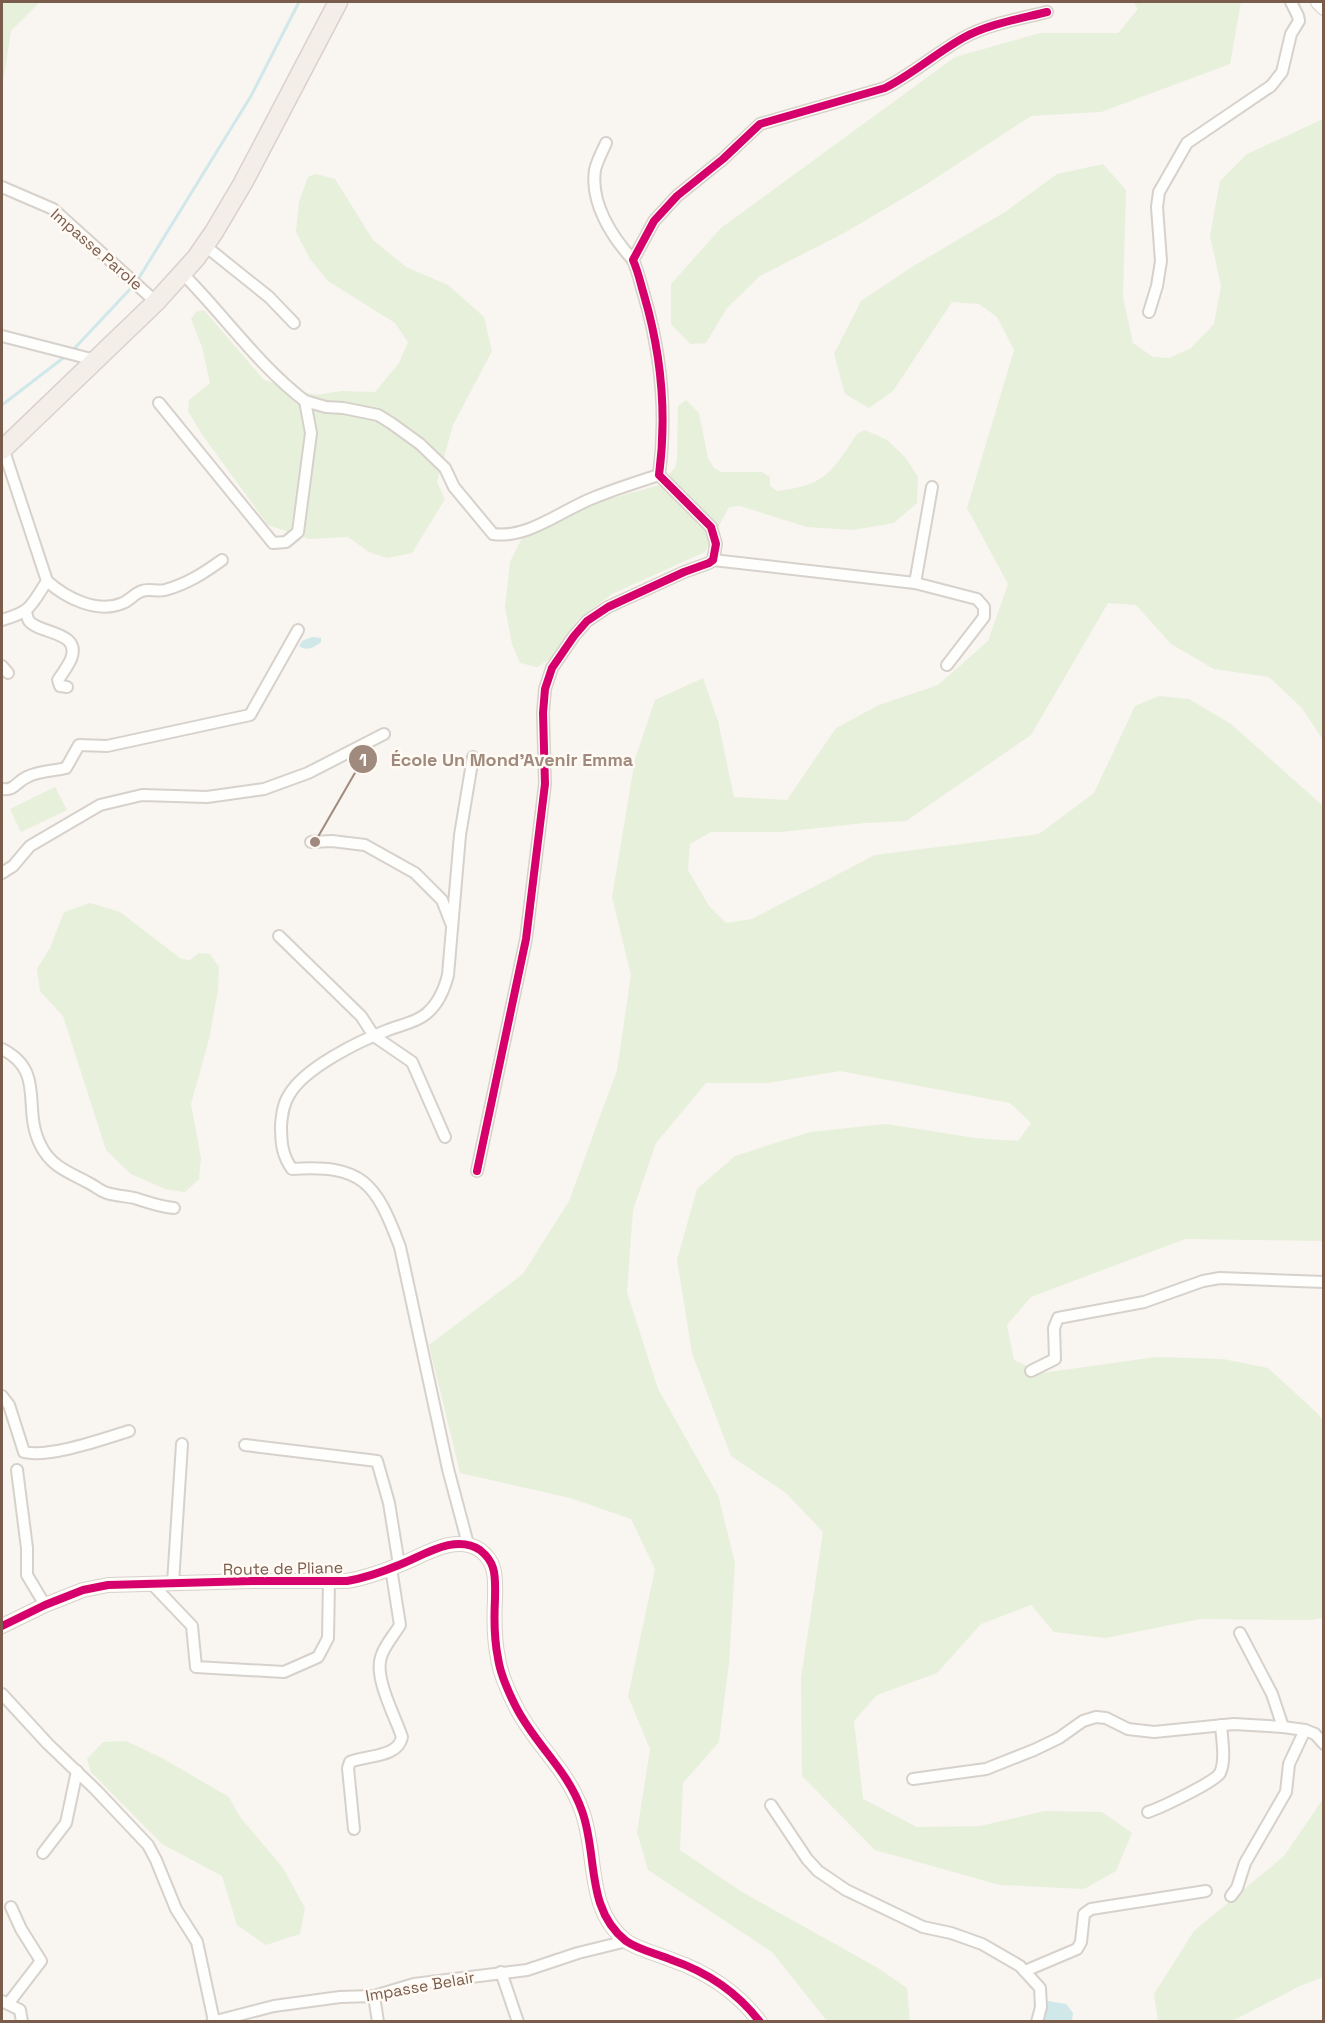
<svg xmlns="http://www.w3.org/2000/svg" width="1325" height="2023" font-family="'Space Grotesk',sans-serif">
  <rect width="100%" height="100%" fill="#f9f5f0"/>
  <g fill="#e7f0db">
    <polygon points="2,2 40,2 11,31 2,89"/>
    <polygon points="1133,2 1241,2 1230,64 1101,112 1031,116 922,187 844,233 760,276 727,308 706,343 690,344 671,324 671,284 721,228 955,57 1040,33 1118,33 1138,9"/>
    <polygon points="1323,119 1323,740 1302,708 1269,677 1214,669 1171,644 1136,605 1108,603 1031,735 906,821 864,823 781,832 711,832 690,844 688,870 709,906 726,923 752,919 875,855 1039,834 1094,793 1135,706 1159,696 1189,699 1231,724 1323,806 1323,1241 1185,1239 1031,1297 1007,1325 1014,1360 1042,1373 1156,1357 1223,1359 1268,1368 1317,1413 1324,1422 1323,1618 1308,1620 1200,1619 1106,1638 1054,1632 1031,1605 981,1624 937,1673 877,1695 854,1721 863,1799 917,1827 980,1826 1045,1811 1102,1812 1132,1833 1116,1871 1084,1889 1000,1885 875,1850 802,1776 801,1678 823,1532 786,1493 731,1456 692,1353 677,1260 697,1189 735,1156 810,1132 886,1124 975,1138 1018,1141 1031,1123 1010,1103 840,1071 768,1083 706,1083 656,1143 633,1210 627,1292 658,1389 718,1495 735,1563 729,1664 719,1742 683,1783 680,1850 742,1892 878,1968 907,1988 910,2021 827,2021 772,1952 648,1870 637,1832 650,1749 628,1696 655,1569 631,1519 570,1498 460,1473 429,1345 523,1274 569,1201 617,1070 631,975 612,897 635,759 655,700 703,678 718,721 734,797 787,800 836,728 879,705 938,685 988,641 1008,584 967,508 1014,350 997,317 979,304 952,302 893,391 869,408 845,394 834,354 861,301 915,265 1005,212 1057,174 1103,164 1126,190 1123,297 1133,343 1153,357 1169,358 1191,348 1214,324 1221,286 1210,236 1220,181 1247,154"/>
    <polygon points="316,174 335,179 373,240 406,267 448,285 484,317 492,351 453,425 437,482 445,499 412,553 387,558 369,552 348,537 309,539 268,525 201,433 188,411 189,400 210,383 202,347 191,319 196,312 204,310 264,380 315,395 342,391 375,392 399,363 408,342 395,323 328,281 310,259 296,232 299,202 308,177"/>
    <path d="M686 400 699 413 708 458 714 468 721 472H762L770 477V486L777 491C826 485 831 473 857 434L865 430 887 440 906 458 918 477 917 503 894 523 852 530 807 527 740 506 729 507 705 552 612 594 577 620 550 659 537 667 520 663 512 644 505 607 510 562 521 540 592 504 659 485 675 468 677 459 678 406Z"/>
    <polygon points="55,787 67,810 21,832 10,809"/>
    <polygon points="90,903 120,912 181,959 190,960 199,953 210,954 219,967 218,990 209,1039 191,1104 201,1158 199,1179 185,1192 165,1189 131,1174 106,1150 63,1016 40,991 37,969 50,948 64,912"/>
    <polygon points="126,1741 162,1758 229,1797 240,1817 283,1868 305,1908 300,1934 266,1945 237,1925 222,1876 162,1844 91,1772 87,1759 103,1742"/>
    <polygon points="1323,1799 1323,1977 1300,1986 1232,2021 1158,2021 1154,1994 1194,1931 1284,1856"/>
  </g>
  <g fill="#d0e8ea">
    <path d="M312 637 321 638V642C315 647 306 652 299 646L302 641Z"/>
    <polygon points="1048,2001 1066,2004 1073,2013 1072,2021 1043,2021 1040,2016 1043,2004"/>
  </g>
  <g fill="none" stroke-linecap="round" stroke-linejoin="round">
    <g stroke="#d0e8ea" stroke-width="3">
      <polyline points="137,281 251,96 299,2"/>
      <polyline points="72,351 133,286"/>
      <polyline points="2,405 67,355"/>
    </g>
    <g stroke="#d7d1cb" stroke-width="14">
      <g id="minor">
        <path d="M606 143C602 152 597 161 595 170 590 203 612 237 633 260"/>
        <polyline points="2,187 53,209 156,302"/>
        <polyline points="204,245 269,297 294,323"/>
        <polyline points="1149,312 1157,286 1161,261 1157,207 1159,192 1187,143 1271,86 1282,72 1291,34 1299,21 1298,16 1291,2"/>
        <polyline points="2,336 95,360"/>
        <path d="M305 401 326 407 343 408 378 415 391 423 420 444 445 468 454 487 493 534C528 539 562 510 593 498 615 489 637 482 659 475"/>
        <path d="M159 403 273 543 286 542 298 532 311 433 305 401C258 365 224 315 182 273"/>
        <polyline points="713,560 915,583 977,599 984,607 984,617 947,665"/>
        <path d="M47 581C66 598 97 614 123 603 130 600 135 593 142 591 149 588 157 592 165 590 187 584 204 573 222 560"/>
        <polyline points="915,583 932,487"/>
        <path d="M26 612C27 615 27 618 29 621 39 634 82 631 71 659 68 666 63 673 58 680L60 686 67 687"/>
        <path d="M2 620C32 611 30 607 47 581L3 448"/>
        <polyline points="2,666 8,673"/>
        <path d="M2 789C15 791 17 781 27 777 38 771 54 771 66 768L79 745 107 746 250 715 298 630"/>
        <polyline points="311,842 332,841 365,845 415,873 442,900 451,923"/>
        <polyline points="2,873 13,866 30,846 100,805 142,795 207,797 264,789 308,773 384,734"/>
        <polyline points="279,936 361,1016 374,1036 412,1062 445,1137"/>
        <path d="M2 1049C47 1072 21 1108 41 1146 51 1166 68 1172 87 1182 94 1185 100 1191 107 1193 116 1196 126 1196 134 1198 148 1202 160 1207 174 1208"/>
        <path d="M477 1171 526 939 545 784 543 713 545 689 552 668 574 636 587 621 608 607 684 572 709 563 713 560 716 544 711 527 659 475C667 415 661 353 644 295 640 282 639 274 633 260L654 221 677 196 723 159 760 124 885 88C913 74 936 53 963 38 988 24 1019 19 1047 12"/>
        <polyline points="1031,1371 1055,1359 1054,1328 1058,1318 1144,1302 1203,1281 1220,1278 1324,1282"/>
        <path d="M2 1396 9 1405 24 1452C50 1458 103 1439 129 1431"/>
        <polyline points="245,1445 377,1461 389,1503 399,1565"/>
        <polyline points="17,1470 27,1548 27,1575 45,1605"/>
        <path d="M468 1544 448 1469 400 1247C376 1183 363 1164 292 1169 282 1155 281 1143 281 1125 282 1115 283 1104 289 1095 304 1068 359 1041 388 1030 400 1025 415 1023 426 1014 438 1004 444 991 448 975L460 835 473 757"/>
        <polyline points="151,1583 192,1626 196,1667 284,1672 318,1657 328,1638 329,1581"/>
        <polyline points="173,1583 182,1444"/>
        <polyline points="1240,1633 1272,1694 1283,1727"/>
        <polyline points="2,1694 48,1744 96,1790 148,1845 156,1860 176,1909 197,1942 214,2021"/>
        <polyline points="913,1779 986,1769 1034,1750 1059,1738 1083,1721 1096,1717 1106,1718 1128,1729 1154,1732 1234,1724 1283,1727 1305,1730 1315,1734 1324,1744"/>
        <polyline points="771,1805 807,1859 818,1871 846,1890 923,1927 951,1933 982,1944 1020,1966 1040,1988 1041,2007 1037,2022"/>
        <path d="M1148 1812C1160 1808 1215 1782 1220 1773 1226 1760 1222 1740 1221 1725"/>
        <path d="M354 1829 348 1768 350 1762C366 1755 398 1758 402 1737 395 1716 374 1678 381 1657 384 1646 394 1635 400 1625L391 1568"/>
        <polyline points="43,1853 66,1823 77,1771"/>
        <polyline points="1231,1896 1237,1888 1245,1863 1286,1792 1289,1764 1305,1730"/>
        <polyline points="1025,1971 1077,1949 1081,1942 1084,1914 1091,1909 1206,1891"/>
        <polyline points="501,1972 518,2022"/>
        <polyline points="374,1996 378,2022"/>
        <polyline points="2,2001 20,2010 22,2022"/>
        <polyline points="8,2004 41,1961 21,1929 11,1907"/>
        <polyline points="212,2022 274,2006 340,1997 374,1996 414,1984 527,1970 578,1953 627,1941"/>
      </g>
    </g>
    <g stroke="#d7d1cb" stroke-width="16">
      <g id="tertiary">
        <polyline points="1318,2 1324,8"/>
        <path d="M2 1626 45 1605 83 1590 108 1585 252 1581H347C365 1578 382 1572 399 1565 423 1556 455 1533 480 1550 485 1554 491 1561 493 1568 496 1577 495 1589 495 1599 494 1619 494 1639 498 1658 500 1673 508 1691 515 1705 534 1744 567 1768 582 1811 598 1854 585 1909 626 1941 639 1950 658 1954 672 1960 707 1972 737 1992 760 2022"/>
      </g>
    </g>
    <g stroke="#dad1cc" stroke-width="21">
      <polyline id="primary" points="2,450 156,302 196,258 214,232 243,183 338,2"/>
    </g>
    <use href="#minor" stroke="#fefefd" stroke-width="10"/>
    <use href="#tertiary" stroke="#fefefd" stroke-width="14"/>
    <use href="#primary" stroke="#f3eee8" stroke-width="18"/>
    <g stroke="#fffaf3" stroke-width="11">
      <g id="cycleway">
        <path d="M477 1171 526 939 545 784 543 713 545 689 552 668 574 636 587 621 608 607 684 572 709 563 713 560 716 544 711 527 659 475C667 415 661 353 644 295 640 282 639 274 633 260L654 221 677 196 723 159 760 124 885 88C913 74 936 53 963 38 988 24 1019 19 1047 12"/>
        <path d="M2 1626 45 1605 83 1590 108 1585 252 1581H347C365 1578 382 1572 399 1565 423 1556 455 1533 480 1550 485 1554 491 1561 493 1568 496 1577 495 1589 495 1599 494 1619 494 1639 498 1658 500 1673 508 1691 515 1705 534 1744 567 1768 582 1811 598 1854 585 1909 626 1941 639 1950 658 1954 672 1960 707 1972 737 1992 760 2022"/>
      </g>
    </g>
    <use href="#cycleway" stroke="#d6006c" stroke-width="8"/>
  </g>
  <g text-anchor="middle" stroke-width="5" stroke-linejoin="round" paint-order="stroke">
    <g font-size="16" fill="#7a5c4d" stroke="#fffaf3">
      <text transform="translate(97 249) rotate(41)" y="6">Impasse Parole</text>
      <text transform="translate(283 1568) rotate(-1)" y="6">Route de Pliane</text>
      <text transform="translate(420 1986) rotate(-10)" y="6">Impasse Belair</text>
    </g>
  </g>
  <path fill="none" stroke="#9f8a7d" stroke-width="2" d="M315 842L363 759"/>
  <g fill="#9f8a7d" stroke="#fffaf3" stroke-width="2">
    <circle cx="315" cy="842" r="6"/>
    <circle cx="363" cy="759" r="15"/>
  </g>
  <g font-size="18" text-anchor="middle" font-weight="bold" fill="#fff">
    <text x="363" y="766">1</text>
  </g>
  <g font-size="18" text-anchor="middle" font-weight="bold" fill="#9f8a7d" stroke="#fffaf3" stroke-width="5" stroke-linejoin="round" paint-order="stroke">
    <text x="512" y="766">École Un Mond'Avenir Emma</text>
  </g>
  <rect width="1325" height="2023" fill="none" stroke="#7a5c4d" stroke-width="6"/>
</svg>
